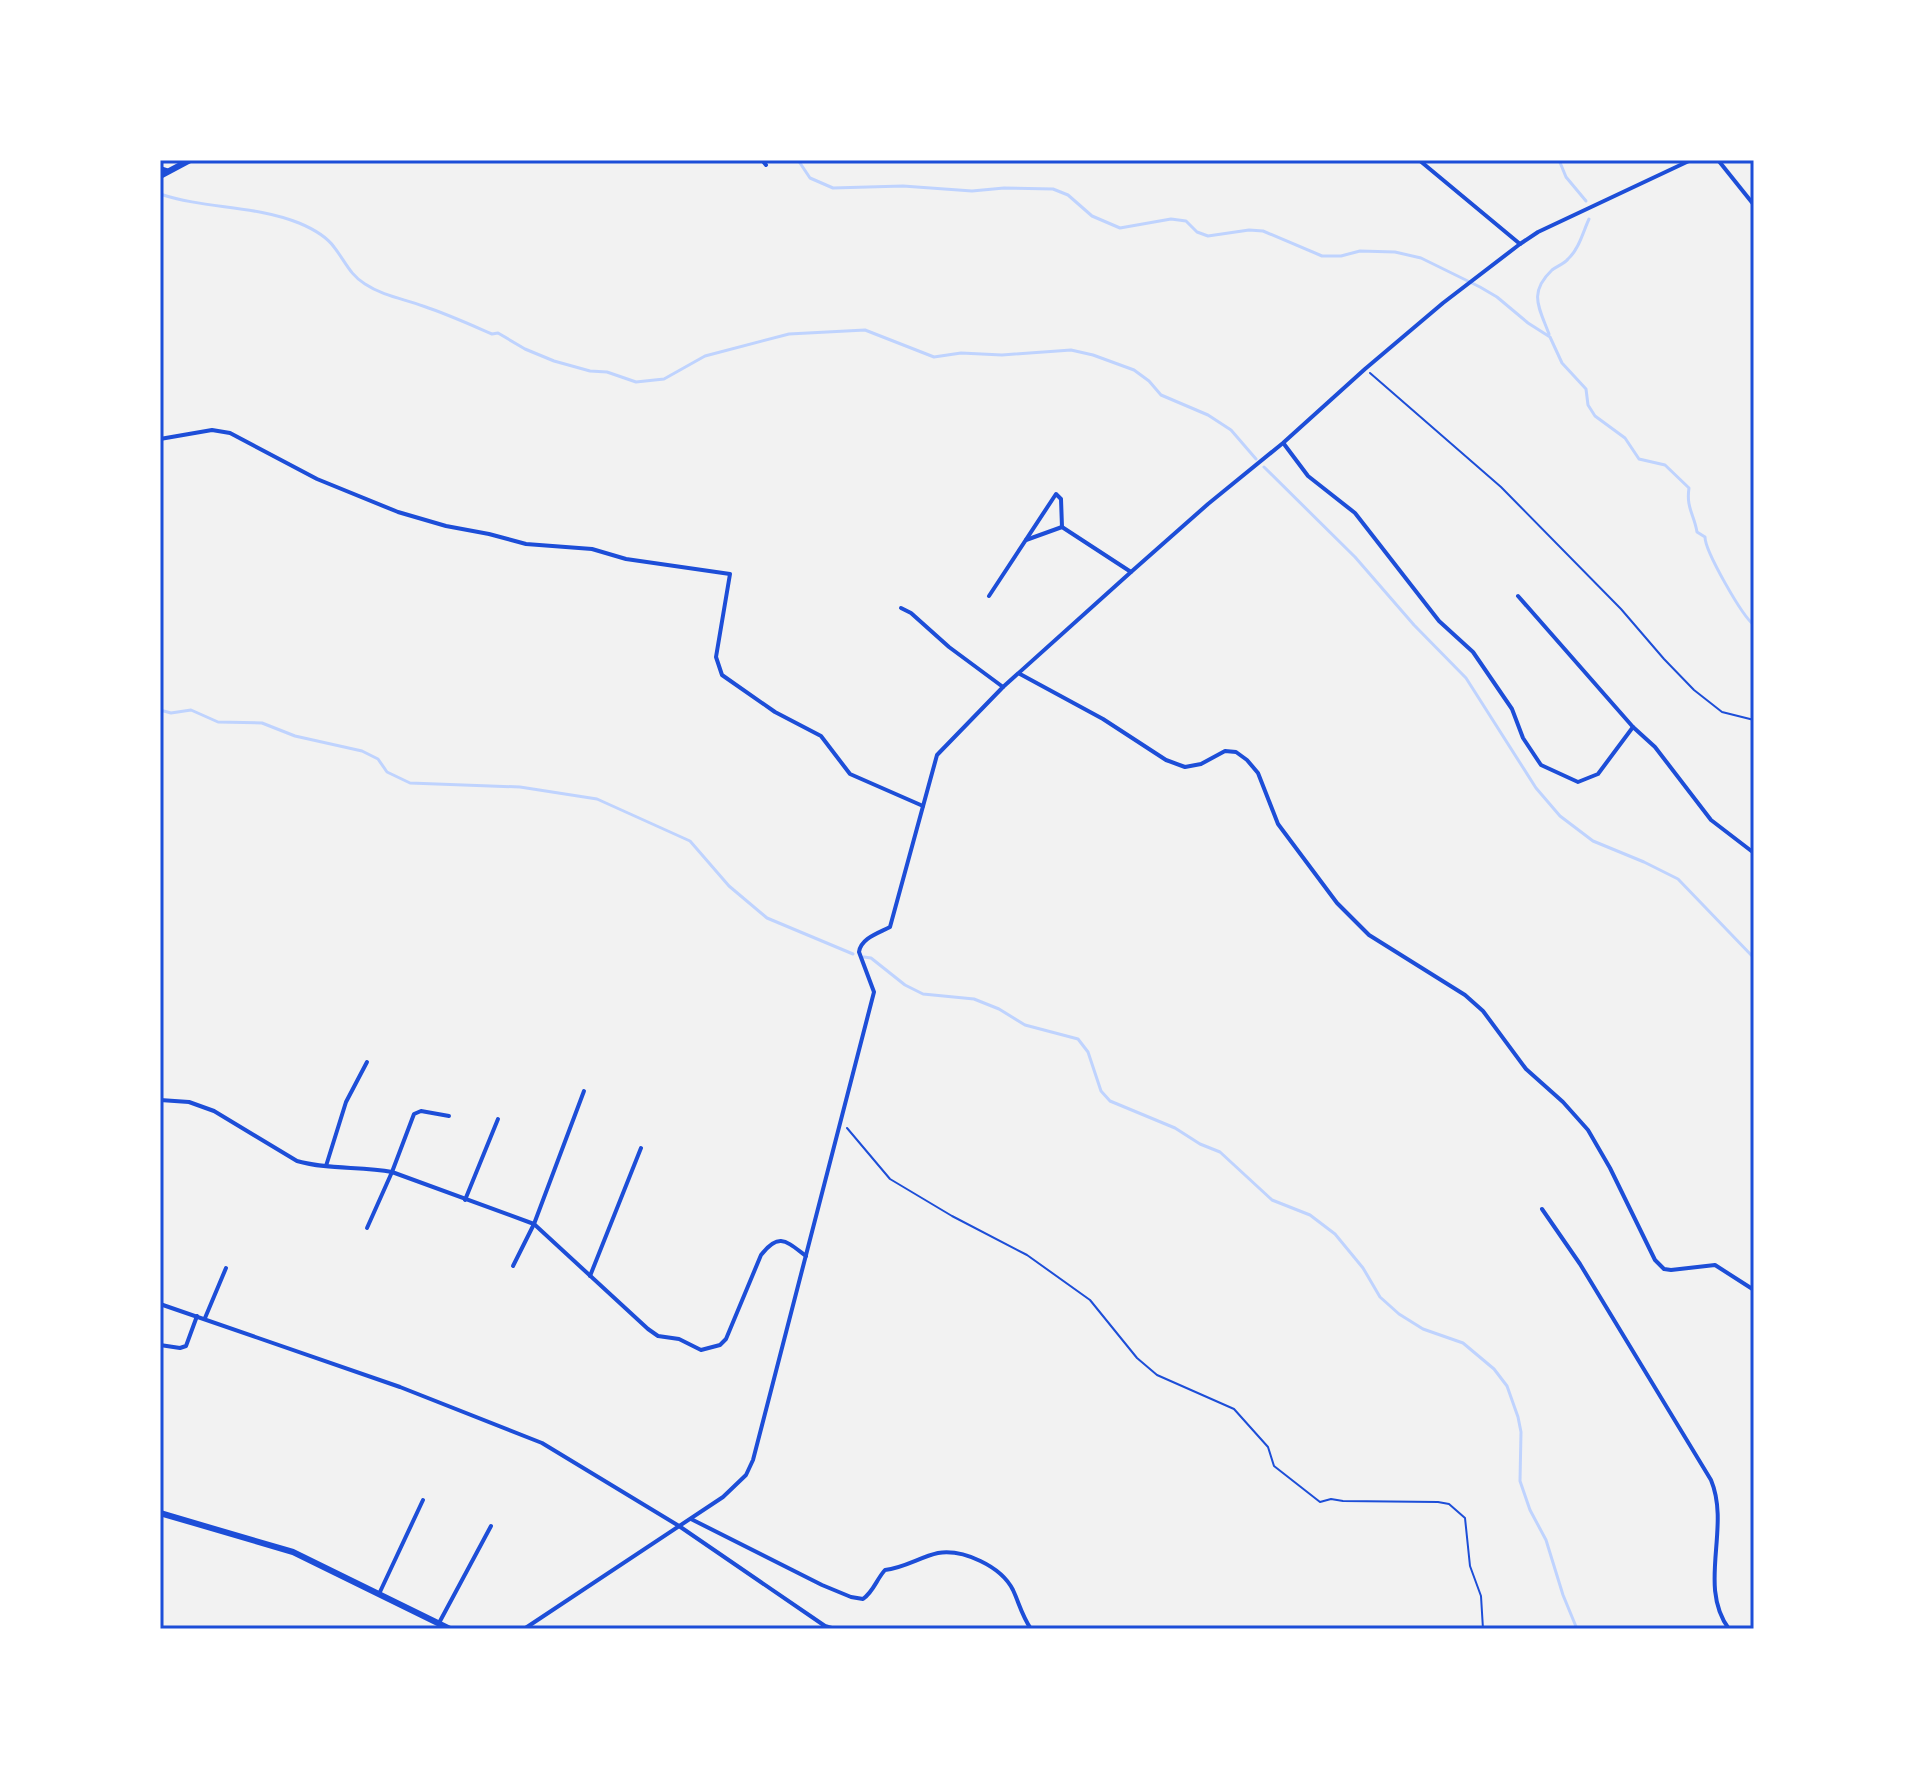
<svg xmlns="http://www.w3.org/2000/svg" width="1914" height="1789" font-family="'Fira Sans Condensed',sans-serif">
  <rect width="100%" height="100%" fill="#f2f2f2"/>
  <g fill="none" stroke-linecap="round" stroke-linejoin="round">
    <g stroke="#bfd3fe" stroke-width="3">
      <path d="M798 160 810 178 833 188 903 186 972 191 1004 188 1053 189 1068 195 1092 216 1120 228 1171 219 1186 221 1197 232 1208 236 1249 230 1263 231 1322 256H1341L1360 251 1395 252 1421 258 1480 287 1497 297 1528 323 1550 337 1562 363 1586 389 1588 405 1595 416 1625 438 1639 459 1665 465 1689 488C1686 508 1694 514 1697 532L1705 537C1705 551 1742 616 1754 625"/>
      <polyline points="1559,160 1566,177 1586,201"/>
      <path d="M160 194C205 209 254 205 299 223 311 228 326 236 334 247 345 261 350 275 365 284 383 296 404 299 423 306 447 314 469 324 492 334L498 333 525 349 554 361 590 371 607 372 636 382 664 379 705 356 789 334 865 330 934 357 961 353 1002 355 1071 350 1093 355 1134 370 1149 381 1161 395 1208 415 1231 430 1256 459"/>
      <path d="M1549 334C1539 307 1528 293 1552 270 1557 266 1564 264 1568 259 1579 249 1583 232 1589 219"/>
      <polyline points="1264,467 1355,557 1414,625 1466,678 1536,788 1560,816 1593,841 1644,862 1678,879 1754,958"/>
      <polyline points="160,710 171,713 191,710 218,722 262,723 295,736 362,751 378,759 387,772 410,783 520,787 597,799 690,841 729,886 767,918 853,954"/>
      <polyline points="864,957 871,958 905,985 923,994 974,999 999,1009 1025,1025 1078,1039 1088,1052 1101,1091 1110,1101 1175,1128 1200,1144 1220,1152 1272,1200 1310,1215 1335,1234 1363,1268 1380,1297 1399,1314 1423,1329 1463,1343 1494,1369 1507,1386 1518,1417 1521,1432 1520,1481 1530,1510 1546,1540 1563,1595 1577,1629"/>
    </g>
    <g stroke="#1d4ed8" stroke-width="2">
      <polyline points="1370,373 1501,487 1621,609 1664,659 1694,690 1722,712 1754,720"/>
      <polyline points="847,1128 890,1179 952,1216 1027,1255 1090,1300 1137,1358 1157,1375 1234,1409 1268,1447 1274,1466 1320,1502 1331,1499 1343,1501 1438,1502 1449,1504 1465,1518 1470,1566 1481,1596 1483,1629"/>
    </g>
    <g stroke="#1d4ed8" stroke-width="4">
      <polyline points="762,160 766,165"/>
      <polyline points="1419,160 1520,244"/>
      <polyline points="1718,160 1754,205"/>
      <polyline points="160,168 169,171"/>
      <polyline points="160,439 212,430 230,433 317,479 398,512 446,526 489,534 526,544 592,549 626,559 730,574 716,657 722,675 775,712 821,736 850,774 923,806"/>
      <polyline points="1284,444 1308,476 1355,513 1439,621 1473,652 1512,709 1523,738 1541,765 1578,782 1598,774 1633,727 1655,747 1711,820 1754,853"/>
      <polyline points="1026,540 1062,527 1131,572"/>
      <polyline points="989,596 1056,494 1061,499 1062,527"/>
      <polyline points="1518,596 1633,727"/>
      <polyline points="901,608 911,613 949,647 1003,687"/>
      <polyline points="1020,674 1103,719 1166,760 1185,767 1201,764 1225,751 1236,752 1247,760 1258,773 1278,824 1337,903 1369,935 1465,995 1483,1011 1526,1069 1563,1102 1588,1130 1610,1168 1655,1260 1664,1269 1671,1270 1715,1265 1754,1290"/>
      <path d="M160 1100 189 1102 214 1111 297 1161C328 1170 361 1166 392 1172L534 1224 648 1329 658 1336 679 1339 701 1350 720 1345 726 1339 761 1255C779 1232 786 1241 806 1256"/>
      <polyline points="326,1166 346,1102 367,1062"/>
      <polyline points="465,1200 498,1119"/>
      <path d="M1542 1209 1580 1264 1711 1480C1731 1528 1697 1586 1729 1629"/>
      <polyline points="367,1228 392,1172 414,1114 421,1111 449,1116"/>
      <polyline points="513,1266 534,1224 584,1091"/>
      <polyline points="590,1276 641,1148"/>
      <polyline points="160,1304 400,1387 542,1443 679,1526 825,1626 835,1629"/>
      <polyline points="205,1318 226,1268"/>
      <polyline points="160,1345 180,1348 186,1346 197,1316"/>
      <path d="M691 1519 822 1585 851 1597 863 1599C874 1591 876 1580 885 1570 904 1568 920 1557 938 1553 963 1549 1001 1566 1013 1590 1019 1603 1022 1616 1031 1629"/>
      <polyline points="379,1594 423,1500"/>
      <polyline points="439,1623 491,1526"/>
      <path d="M524 1629 723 1497 746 1475 753 1460 874 992 859 952C861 938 879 933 890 927L937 755 1003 687 1131 572 1208 504 1283 443 1365 369 1443 303 1520 244 1538 232 1691 160"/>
    </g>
    <g stroke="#1d4ed8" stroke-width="6">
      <polyline points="160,176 190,160"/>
      <polyline points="160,1513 293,1552 450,1629"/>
    </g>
  </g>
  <rect width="1914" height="1789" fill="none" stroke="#ffffff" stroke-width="324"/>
  <rect x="162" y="162" width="1590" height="1465" fill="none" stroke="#1d4ed8" stroke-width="3"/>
</svg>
